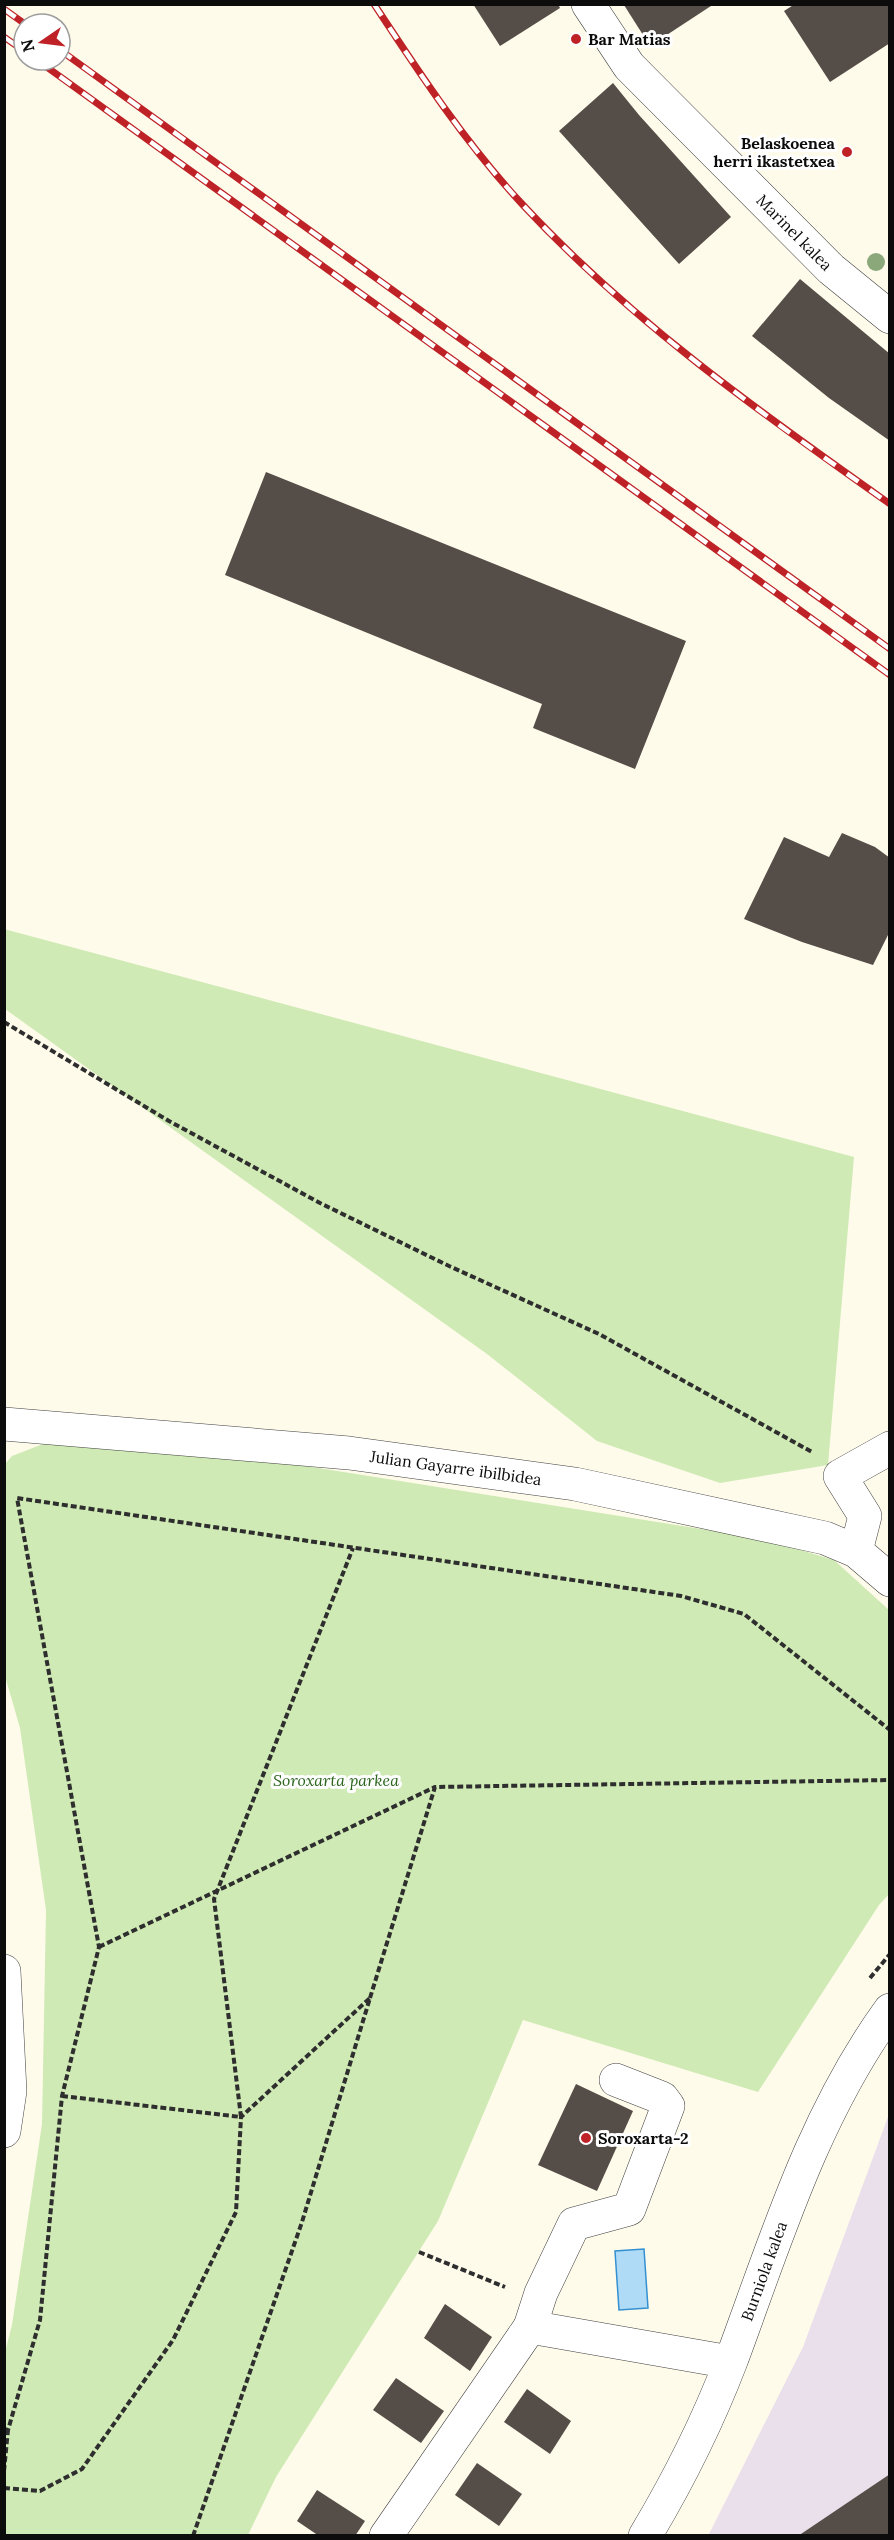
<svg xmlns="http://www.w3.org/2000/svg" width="894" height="2540" font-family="Lora,serif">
  <rect width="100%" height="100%" fill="#fffbeb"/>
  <polygon fill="#eae0eb" points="889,2114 889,2535 708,2536 803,2347"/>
  <g fill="#cfeab4">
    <polygon points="4,929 854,1157 828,1465 720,1483 597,1441 487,1354 5,1009"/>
    <polygon points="61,1437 199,1449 764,1539 834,1560 889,1610 889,1894 879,1905 758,2092 523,2020 438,2221 276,2477 248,2535 5,2535 5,2352 12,2325 42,2124 46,1910 20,1728 5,1676 4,1465 12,1456"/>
  </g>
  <polygon fill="#afdbf7" stroke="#3490d0" stroke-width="1.5" points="644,2249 648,2308 619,2310 615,2251"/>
  <g fill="#554d48">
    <polygon points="473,4 558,4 560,8 500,46"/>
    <polygon points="626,4 714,4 650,46 624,5"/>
    <polygon points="795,4 890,4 890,43 830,82 784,11"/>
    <polygon points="613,83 639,115 731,217 679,264 559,131"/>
    <polygon points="800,279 890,354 890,441 829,398 752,336"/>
    <polygon points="266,472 686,641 635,769 533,728 542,704 225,575"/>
    <polygon points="842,833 875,847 890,858 890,931 873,965 802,942 744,919 784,837 829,857"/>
    <polygon points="576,2084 633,2111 597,2191 538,2165"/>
    <polygon points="445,2304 492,2337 470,2371 424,2338"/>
    <polygon points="396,2378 444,2411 421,2443 373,2410"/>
    <polygon points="527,2389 571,2421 550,2454 504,2422"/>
    <polygon points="477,2463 522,2494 499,2526 455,2495"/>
    <polygon points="890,2474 890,2536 798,2536"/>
    <polygon points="317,2490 365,2521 355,2536 319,2536 297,2521"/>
  </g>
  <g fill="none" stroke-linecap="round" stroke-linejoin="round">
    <g stroke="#3f3f3f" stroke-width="34">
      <g id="minor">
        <path id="s1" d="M588 4 629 66 831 269 890 317"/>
        <path id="s2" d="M4 1424 349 1453 575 1484 825 1538 856 1551 890 1580"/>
        <polyline points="856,1551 865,1516 840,1476 890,1448"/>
        <polyline points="4,1971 10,2091 4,2131"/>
        <polyline points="530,2327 541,2293 574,2224 629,2209 668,2106 662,2098 616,2080"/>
        <polyline points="386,2536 530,2327 730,2362"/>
        <path id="s3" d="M645 2536C678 2481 708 2421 731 2361 776 2240 813 2116 890 2010"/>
      </g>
    </g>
    <g stroke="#2e2e2e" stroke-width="4" stroke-dasharray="6 3" stroke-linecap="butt">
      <polyline points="4,1022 169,1121 320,1203 449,1266 599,1334 812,1452"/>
      <polyline points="99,1947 435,1787"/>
      <polyline points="870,1978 890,1954"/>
      <polyline points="370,1998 435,1787 890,1780"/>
      <polyline points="62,2096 241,2117 214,1899 353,1548"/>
      <polyline points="419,2252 505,2287"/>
      <polyline points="4,2429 8,2430 40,2320 62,2096 99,1947 17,1498 681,1596 744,1614 890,1730"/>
      <polyline points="4,2471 8,2430"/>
      <polyline points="4,2488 40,2491 82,2469 173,2340 236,2212 241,2117 370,1998 302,2222 193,2536"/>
    </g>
    <use href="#minor" stroke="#fff" stroke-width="33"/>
    <g stroke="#be2227" stroke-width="7">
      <g id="rail">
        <path d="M374 4C420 74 466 144 523 205 631 321 761 413 890 504"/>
        <polyline points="4,9 25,24"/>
        <polyline points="4,37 24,51"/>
        <polyline points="60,50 890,649"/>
        <polyline points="37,60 890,675"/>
      </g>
    </g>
    <use href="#rail" stroke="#fff" stroke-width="4.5" stroke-dasharray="14" stroke-linecap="butt"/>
  </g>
  <circle fill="#8aa879" cx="876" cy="262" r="9"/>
  <g fill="#be2227" stroke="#fff" stroke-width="2">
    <circle cx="576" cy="39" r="6"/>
    <circle cx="847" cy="152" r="6"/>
    <circle cx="586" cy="2138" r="6"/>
  </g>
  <g text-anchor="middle" stroke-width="6" stroke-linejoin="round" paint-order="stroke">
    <g font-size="16" font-weight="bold" fill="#0c0c0c" stroke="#fff" text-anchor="start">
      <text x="588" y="45">Bar Matias</text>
      <text x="835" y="149" text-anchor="end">Belaskoenea<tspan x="835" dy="18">herri ikastetxea</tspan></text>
      <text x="598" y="2144">Soroxarta-2</text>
    </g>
    <g font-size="16" fill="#0c0c0c" stroke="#fff">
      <text dy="6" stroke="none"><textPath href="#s1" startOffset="309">Marinel kalea</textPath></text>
      <text dy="6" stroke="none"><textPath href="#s2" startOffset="454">Julian Gayarre ibilbidea</textPath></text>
      <text dy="6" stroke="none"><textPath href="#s3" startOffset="291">Burniola kalea</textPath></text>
    </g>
    <g font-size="16" font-style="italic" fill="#2a651b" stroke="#fff">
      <text x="336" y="1786">Soroxarta parkea</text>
    </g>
  </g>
  <rect width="894" height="2540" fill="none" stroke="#0c0c0c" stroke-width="12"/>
  <g transform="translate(42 42) rotate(256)"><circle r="28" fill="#ffffff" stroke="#9e9e9e" stroke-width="1.5"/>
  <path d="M0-4.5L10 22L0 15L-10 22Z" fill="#be2227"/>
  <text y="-9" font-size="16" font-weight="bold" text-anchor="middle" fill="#0c0c0c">N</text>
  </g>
</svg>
